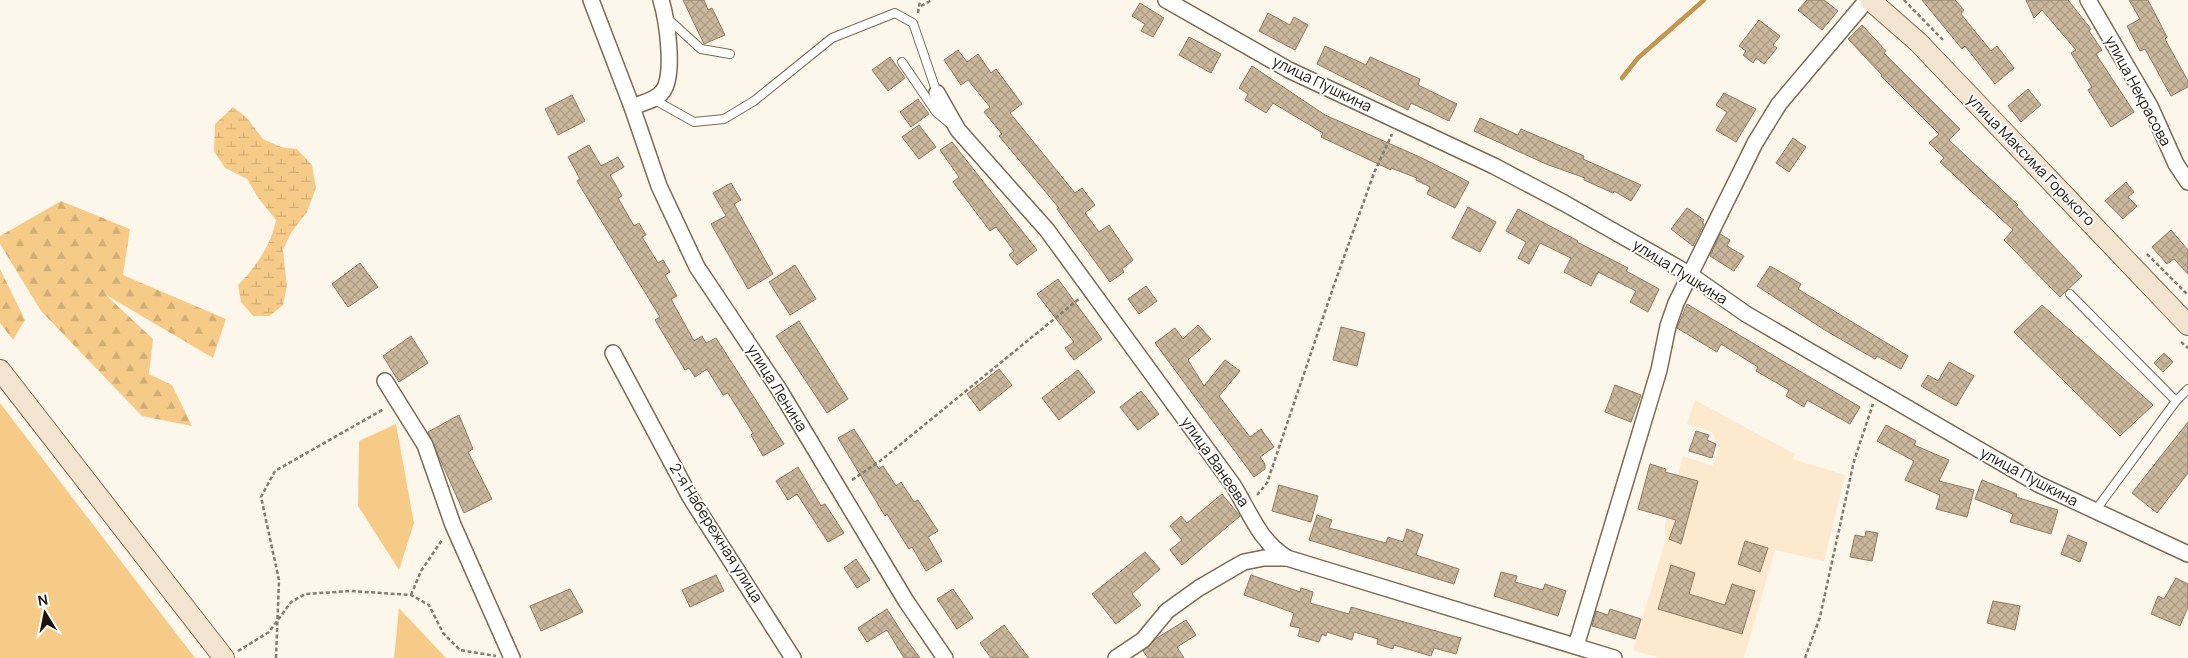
<svg xmlns="http://www.w3.org/2000/svg" width="2188" height="658" font-family="Manrope,sans-serif">
  <defs>
    <pattern id="forest-firs" width="22" height="20" patternUnits="userSpaceOnUse" patternTransform="scale(1.25)"><rect width="22" height="20" fill="#f6cb88"/><path d="M5 1l3.5 6h-7zM16 11l3.5 6h-7z" fill="#d2ad74"/></pattern>
    <pattern id="wetland-marsh" width="20" height="14" patternUnits="userSpaceOnUse" patternTransform="scale(1.25)"><rect width="20" height="14" fill="#f6cb88"/><path d="M1 5h8M5 5V1M11 12h8M15 12V8" fill="none" stroke="#d2ad74"/></pattern>
    <pattern id="building-cross-hatch" width="8" height="8" patternUnits="userSpaceOnUse" patternTransform="scale(1.25)"><rect width="8" height="8" fill="#c9b79c"/><path d="M0 0l8 8M0 8l8-8" fill="none" stroke="#ac9c85"/></pattern>
  </defs>
  <rect width="100%" height="100%" fill="#fdf6eb"/>
  <polygon fill="#fce9ce" points="1695,400 1795,454 1793,459 1845,475 1824,561 1775,550 1744,658 1659,658 1633,650 1665,542 1665,524 1683,456 1713,466 1719,447 1712,432 1687,424"/>
  <g fill="#f6cb88">
    <polygon points="0,403 195,658 0,658"/>
    <polygon points="396,424 414,523 399,570 358,506 359,441"/>
    <polygon points="399,608 446,658 394,658"/>
  </g>
  <g fill="url(#forest-firs)">
    <polygon points="61,201 130,229 123,275 226,319 213,358 106,295 153,339 149,374 172,385 192,426 142,416 41,311 0,244 0,236"/>
    <polygon points="0,269 25,320 13,340 0,323"/>
  </g>
  <path fill="url(#wetland-marsh)" d="M233 107 247 118 263 139 281 147 297 149 312 165 316 188 307 212 291 233 283 250 287 286 283 305 270 316H253L241 302 238 285C256 267 271 245 276 220L259 199 247 179 225 168 214 151 215 124Z"/>
  <g fill="none" stroke-linecap="round" stroke-linejoin="round">
    <polyline stroke="#c29650" stroke-width="4.5" points="1622,78 1638,58 1704,0"/>
  </g>
  <g fill="url(#building-cross-hatch)" stroke="#8d7c62">
    <polygon points="683,0 704,0 708,10 712,8 725,35 704,44"/>
    <polygon points="1807,0 1824,0 1838,11 1822,30 1798,10"/>
    <polygon points="1922,0 1955,0 1964,10 1961,14 1991,51 1997,46 2014,68 1995,84 1965,46 1962,49"/>
    <polygon points="2026,0 2068,0 2091,29 2089,31 2102,50 2096,54 2134,112 2111,127 2088,90 2092,87 2071,53 2076,50 2042,10 2034,18"/>
    <polygon points="2129,0 2148,0 2167,37 2165,39 2188,81 2188,87 2171,96 2145,49 2140,51 2127,26 2140,19"/>
    <polygon points="1140,3 1164,18 1153,37 1141,31 1145,24 1132,16"/>
    <polygon points="1268,13 1290,25 1294,17 1308,25 1295,50 1259,31"/>
    <polygon points="1759,20 1780,36 1773,45 1777,48 1764,64 1756,58 1753,63 1743,55 1746,51 1739,46"/>
    <polygon points="1862,25 1886,51 1884,53 1960,129 1949,140 2018,205 2016,206 2082,276 2060,297 2004,240 2013,230 1940,162 1944,158 1929,143 1939,134 1881,76 1882,75 1848,39"/>
    <polygon points="1189,37 1221,54 1211,73 1179,55"/>
    <polygon points="1325,46 1366,65 1370,57 1420,79 1418,85 1457,104 1449,121 1411,103 1408,110 1317,64"/>
    <polygon points="958,50 967,62 978,54 991,73 996,69 1022,104 1010,113 1075,193 1082,188 1095,205 1085,213 1099,232 1109,225 1133,260 1122,269 1124,272 1110,282 1057,209 1059,208 999,136 1002,134 984,112 990,107 968,80 961,85 944,60"/>
    <polygon points="890,57 905,78 888,91 872,70"/>
    <polygon points="1252,66 1325,115 1422,158 1469,182 1455,208 1427,194 1430,187 1416,180 1417,178 1391,168 1391,170 1321,137 1323,133 1273,103 1266,113 1245,100 1248,94 1239,88"/>
    <polygon points="2028,89 2041,105 2021,122 2008,106"/>
    <polygon points="1724,93 1756,109 1736,142 1716,130 1727,112 1716,105"/>
    <polygon points="572,95 585,121 558,135 545,109"/>
    <polygon points="918,99 929,114 911,127 900,112"/>
    <polygon points="1480,118 1518,135 1521,129 1584,156 1583,159 1641,185 1631,201 1614,191 1613,193 1584,180 1585,178 1546,164 1474,131"/>
    <polygon points="919,125 936,147 919,159 902,137"/>
    <polygon points="1793,138 1806,147 1789,172 1776,163"/>
    <polygon points="952,142 1037,250 1017,265 1009,255 1014,251 996,227 990,231 953,182 959,177 940,150"/>
    <polygon points="589,145 601,166 618,157 624,167 610,175 622,196 618,198 634,226 639,223 646,235 642,237 658,263 663,260 670,272 665,275 677,296 671,299 694,341 702,336 706,343 716,338 784,444 763,456 751,435 753,433 728,393 723,395 707,369 695,377 689,368 685,370 655,320 660,317 577,181 580,179 568,157"/>
    <polygon points="2126,182 2134,192 2128,197 2137,206 2123,219 2105,201"/>
    <polygon points="731,183 741,200 734,204 773,274 748,289 711,224 726,216 713,193"/>
    <polygon points="1468,207 1496,222 1480,252 1452,238"/>
    <polygon points="1687,208 1704,220 1702,223 1704,224 1693,246 1671,229"/>
    <polygon points="1518,209 1578,241 1577,242 1628,268 1626,271 1659,289 1648,312 1630,302 1636,291 1598,272 1591,286 1564,272 1571,258 1540,243 1529,264 1518,258 1526,242 1506,231"/>
    <polygon points="2171,230 2188,250 2188,274 2174,259 2167,264 2152,247"/>
    <polygon points="1720,234 1730,240 1727,246 1744,256 1734,271 1710,256"/>
    <polygon points="360,263 378,287 348,307 332,284"/>
    <polygon points="795,265 816,299 790,315 769,282"/>
    <polygon points="1770,266 1801,284 1798,289 1908,356 1901,369 1877,356 1875,359 1828,332 1757,286"/>
    <polygon points="1058,279 1102,339 1074,360 1065,348 1074,342 1037,294"/>
    <polygon points="1146,286 1157,301 1139,314 1128,299"/>
    <polygon points="1687,304 1860,407 1850,424 1807,400 1804,407 1786,396 1789,390 1756,371 1758,367 1721,344 1717,352 1677,328"/>
    <polygon points="2042,305 2153,405 2120,436 2014,332"/>
    <polygon points="799,321 848,399 827,413 776,336"/>
    <polygon points="1198,325 1211,339 1188,360 1204,386 1225,360 1240,371 1219,396 1250,437 1261,429 1274,447 1260,457 1265,464 1265,469 1254,477 1155,343 1175,328 1183,339"/>
    <polygon points="1341,327 1365,333 1357,366 1333,360"/>
    <polygon points="411,336 428,363 399,382 383,356"/>
    <polygon points="2164,353 2173,362 2163,372 2154,363"/>
    <polygon points="1949,362 1974,376 1956,406 1921,386 1928,375 1938,381"/>
    <polygon points="999,369 1012,385 980,411 967,394"/>
    <polygon points="1078,370 1095,392 1059,420 1042,398"/>
    <polygon points="1615,385 1641,395 1631,422 1605,412"/>
    <polygon points="1141,391 1159,414 1138,430 1120,407"/>
    <polygon points="459,415 473,449 468,452 492,499 464,513 428,432"/>
    <polygon points="2188,422 2188,473 2157,513 2132,493"/>
    <polygon points="1886,425 1916,441 1914,445 1949,460 1939,481 1974,490 1967,517 1936,509 1940,495 1905,480 1914,461 1877,441"/>
    <polygon points="854,429 879,469 883,466 896,486 901,482 914,502 918,500 938,531 928,537 942,561 926,571 912,547 909,549 887,514 885,516 838,438"/>
    <polygon points="1696,431 1709,435 1707,440 1716,444 1712,458 1689,451"/>
    <polygon points="1650,464 1666,469 1665,472 1698,481 1681,544 1669,539 1676,520 1638,509"/>
    <polygon points="798,467 821,506 825,504 844,533 828,542 797,494 788,500 776,481"/>
    <polygon points="1982,480 2017,494 2016,497 2058,510 2051,534 2010,522 2013,514 1975,499"/>
    <polygon points="1279,485 1318,496 1311,522 1272,511"/>
    <polygon points="1222,494 1240,516 1182,565 1170,550 1182,540 1170,526 1181,516 1187,523"/>
    <polygon points="1317,515 1332,520 1329,528 1386,543 1388,537 1403,542 1407,529 1423,535 1416,555 1459,569 1454,584 1309,540"/>
    <polygon points="1866,531 1878,533 1872,561 1850,557 1855,535 1865,537"/>
    <polygon points="2068,535 2087,543 2080,562 2061,554"/>
    <polygon points="1745,541 1768,548 1760,572 1738,564"/>
    <polygon points="1145,552 1160,569 1132,594 1141,605 1116,624 1092,594"/>
    <polygon points="856,559 870,580 857,588 844,568"/>
    <polygon points="1671,565 1695,573 1689,594 1725,605 1732,584 1755,591 1742,634 1658,609"/>
    <polygon points="1501,572 1517,576 1515,582 1543,590 1545,584 1566,591 1558,616 1494,596"/>
    <polygon points="716,575 724,591 690,607 682,590"/>
    <polygon points="1251,575 1300,592 1301,588 1313,592 1310,603 1349,614 1351,607 1461,638 1456,654 1434,648 1431,656 1394,645 1393,649 1377,644 1378,639 1354,632 1352,640 1327,632 1326,636 1322,634 1319,642 1298,636 1300,628 1290,626 1294,613 1244,595"/>
    <polygon points="2176,578 2188,584 2188,607 2180,626 2151,614 2158,596 2164,599"/>
    <polygon points="570,589 583,612 541,631 530,606"/>
    <polygon points="953,589 973,618 957,629 937,599"/>
    <polygon points="1993,601 2020,606 2015,630 1987,623"/>
    <polygon points="887,609 906,639 920,658 904,658 887,630 867,642 858,628"/>
    <polygon points="1610,609 1641,619 1635,639 1592,626 1596,611 1608,615"/>
    <polygon points="1186,620 1196,635 1177,647 1184,658 1148,658 1143,651 1157,638"/>
    <polygon points="1004,625 1029,658 991,658 980,643"/>
  </g>
  <g fill="none" stroke-linecap="round" stroke-linejoin="round">
    <g stroke="#7b6b52" stroke-width="10">
      <g id="lane">
        <polyline points="667,18 701,49 730,54"/>
        <polyline points="902,62 936,112 949,123"/>
        <polyline points="653,99 694,122 724,119 754,101 832,38 895,13 913,23 937,93"/>
        <polyline points="2070,294 2176,401 2188,389"/>
        <polyline points="2095,511 2176,401"/>
      </g>
    </g>
    <g stroke="#7b6b52" stroke-width="18">
      <g id="street">
        <polyline points="591,0 632,107 659,186 697,267 780,391 906,601 945,658"/>
        <polyline points="1166,0 1289,70 1494,166 1564,203 1689,274 1746,314 2038,484 2188,554"/>
        <polyline points="2088,0 2150,106 2176,164 2188,182"/>
        <path d="M937 93 958 130 1047 230 1233 485C1250 512 1259 541 1287 558L1614 658"/>
        <path d="M632 107C642 103 657 100 663 91 675 74 667 20 661 0"/>
        <polyline points="613,353 690,497 793,658"/>
        <polyline points="385,381 425,445 453,525 512,658"/>
        <polyline points="1576,646 1659,370 1668,326 1676,303 1755,143 1779,104 1867,0"/>
        <polyline points="1116,658 1143,640 1167,611 1199,588 1235,567 1244,562 1264,558 1287,558"/>
      </g>
    </g>
    <g stroke="#7b6b52" stroke-width="22">
      <g id="secondary">
        <polyline points="1870,0 1918,42 2188,325"/>
        <polyline points="0,370 224,658"/>
      </g>
    </g>
    <g stroke="#837d72" stroke-width="2.5" stroke-dasharray="4 2.5" stroke-linecap="butt">
      <polyline points="1904,0 1943,40"/>
      <polyline points="921,6 932,0"/>
      <polyline points="918,13 920,0"/>
      <polyline points="2147,254 2188,295"/>
      <polyline points="2181,342 2188,348"/>
      <polyline points="852,480 880,461 1080,298"/>
      <polyline points="1257,495 1267,483 1334,285 1374,173 1392,134"/>
      <polyline points="411,595 421,571 442,540"/>
      <polyline points="238,651 269,632 291,602 305,594 351,591 411,595 429,605 443,633 460,650 496,656"/>
      <polyline points="276,658 279,580 261,497 275,471 384,409"/>
      <polyline points="1805,658 1820,617 1854,461 1873,404"/>
    </g>
    <use href="#lane" stroke="#fff" stroke-width="8"/>
    <use href="#street" stroke="#fff" stroke-width="15"/>
    <use href="#secondary" stroke="#f2e4ce" stroke-width="20"/>
  </g>
  <g text-anchor="middle" stroke-width="4" stroke-linejoin="round" paint-order="stroke">
    <g font-size="15" fill="#1b150b" stroke="#fff">
      <text transform="translate(1322 84) rotate(26)" y="5">улица Пушкина</text>
      <text transform="translate(2138 91) rotate(62)" y="5">улица Некрасова</text>
      <text transform="translate(2031 160) rotate(46)" y="5">улица Максима Горького</text>
      <text transform="translate(1680 272) rotate(32)" y="5">улица Пушкина</text>
      <text transform="translate(777 388) rotate(58)" y="5">улица Ленина</text>
      <text transform="translate(1215 462) rotate(55)" y="5">улица Ванеева</text>
      <text transform="translate(2029 477) rotate(28)" y="5">улица Пушкина</text>
      <text transform="translate(716 533) rotate(58)" y="5">2-я Набережная улица</text>
    </g>
  </g>
  <g transform="translate(45 613) rotate(350)" stroke="#ffffff" stroke-width="4" paint-order="stroke">
  <path d="M0-4L9 19L0 12L-9 19Z" fill="#1b150b"/>
  <text y="-8" font-size="14" font-weight="bold" text-anchor="middle" fill="#1b150b">N</text>
  </g>
</svg>
